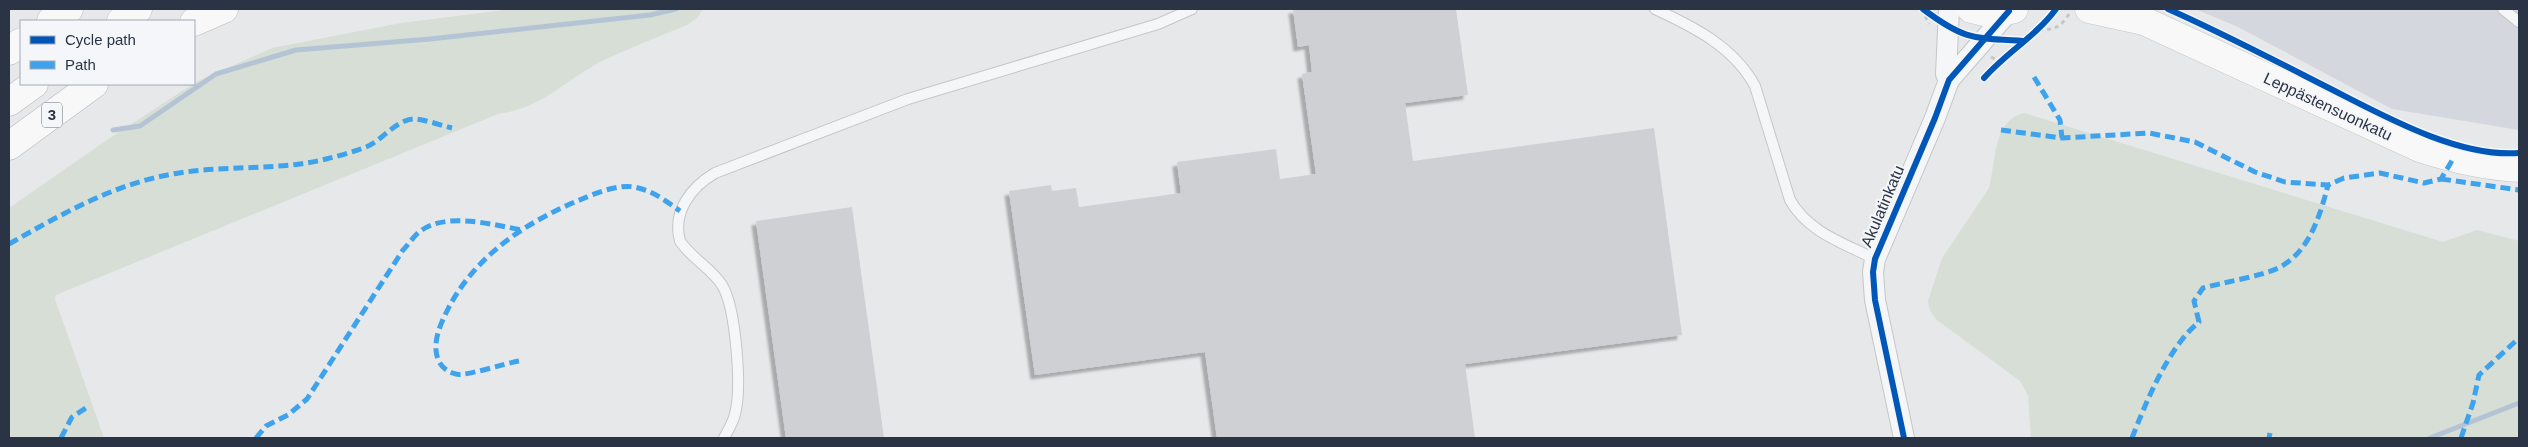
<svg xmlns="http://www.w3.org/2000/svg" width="2528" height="447" font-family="Helvetica,sans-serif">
  <defs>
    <filter id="shadow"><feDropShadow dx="-4.5" dy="4.5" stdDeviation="1" flood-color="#0004"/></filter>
  </defs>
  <rect width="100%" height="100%" fill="#e6e8ea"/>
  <polygon fill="#d4d7dd" points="2195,9 2519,9 2519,130 2392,109 2238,27"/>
  <g fill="#d6ded6">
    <path d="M511 9H703L697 18 687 25C660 36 632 47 606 59 565 79 546 107 498 114L56 295 55 299 104 438H9V208L107 140 196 82 272 48 401 23Z"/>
    <path d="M2024 113 2443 242 2477 230 2519 241V438H2031L2028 395 2020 381 1937 320 1930 311 1928 301 1942 258 1989 188C1996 164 1992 120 2024 113Z"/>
  </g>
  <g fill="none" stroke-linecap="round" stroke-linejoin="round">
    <g stroke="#b4c4d5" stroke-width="5">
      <polyline points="113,130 140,126 216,74 296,50 430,39 650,15 676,9"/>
      <polyline points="2430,438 2519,403"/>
    </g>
  </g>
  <g fill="#ced0d3" filter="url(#shadow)">
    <polygon points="1293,9 1456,9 1468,95 1405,103 1413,161 1654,128 1682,335 1465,364 1475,438 1217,438 1205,352 1035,375 1009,191 1051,185 1052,191 1076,188 1079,207 1181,193 1177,162 1276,149 1280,179 1316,174 1302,74 1312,72 1309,45 1298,47"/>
    <polygon points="852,207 884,438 786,438 756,221"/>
  </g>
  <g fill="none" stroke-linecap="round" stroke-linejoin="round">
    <g stroke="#c4c6c8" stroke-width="12">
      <g id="service">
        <path d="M1655 9C1694 27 1734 47 1755 86L1790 200C1808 232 1843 243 1875 259"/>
        <polyline points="2503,9 2519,22"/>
        <path d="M724 438C728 430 733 423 735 414 742 388 736 308 722 285 711 268 691 258 680 241 672 212 691 187 715 173L908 99 1158 24 1192 9"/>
      </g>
    </g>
    <g stroke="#c4c6c8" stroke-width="22">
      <g id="minor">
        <polyline points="1949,80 1946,74 1949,9"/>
        <polyline points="1904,438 1875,300 1873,272 1875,259 1935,118 1949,80 2009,11"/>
      </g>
    </g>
    <g stroke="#c4c6c8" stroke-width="29">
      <g id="secondary">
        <polyline points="1971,9 1992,14 2014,9"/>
        <path d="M2089 9 2144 21 2420 148C2453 159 2484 166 2519 168"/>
      </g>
    </g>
    <g stroke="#b8bbbf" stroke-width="29">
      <g id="motorway">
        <polyline points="51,21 69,9"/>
        <polyline points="121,21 138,9"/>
        <polyline points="194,22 224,9"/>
        <polyline points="9,51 21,42"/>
        <polyline points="9,102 34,84"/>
        <polyline points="9,146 94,84"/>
      </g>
    </g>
    <g stroke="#c5c6ca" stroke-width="3" stroke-dasharray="4 4" stroke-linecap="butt">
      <polyline points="1922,9 1929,24"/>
      <path d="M2039 30C2054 30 2061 27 2069 14"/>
      <polyline points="1991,57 1999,61"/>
    </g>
    <use href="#service" stroke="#f5f6f7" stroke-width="10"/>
    <use href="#minor" stroke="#f5f6f7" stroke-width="20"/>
    <use href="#secondary" stroke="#f8f8f8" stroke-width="28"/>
    <use href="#motorway" stroke="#f8f8f8" stroke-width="28"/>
    <g stroke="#3ea3ec" stroke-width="5" stroke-dasharray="10 5" stroke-linecap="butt">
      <polyline points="2034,77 2060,120 2062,138"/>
      <polyline points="2001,130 2062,138 2149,133 2195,142 2255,172 2285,182 2328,185 2344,178 2380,173 2424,183 2441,179 2453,159"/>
      <polyline points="2441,179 2519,190"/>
      <path d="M9 244C62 214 117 182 179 173 228 165 278 171 326 159 339 156 353 152 366 147 382 141 396 119 415 119 426 120 440 125 452 128"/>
      <path d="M519 361C506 363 464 377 456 374 443 371 437 362 436 350 435 335 442 321 449 307 477 254 528 221 582 199 596 193 618 184 634 187 652 190 666 201 680 211"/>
      <polyline points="61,438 72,417 86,408"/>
      <path d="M256 438 266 426 288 415 307 399 403 250C409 244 415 234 422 230 448 212 494 225 522 230"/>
      <path d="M2132 438C2146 402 2169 346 2199 322L2194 301 2203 288C2224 282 2259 277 2278 268 2309 253 2320 216 2328 185"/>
      <polyline points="2269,438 2270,433"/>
      <polyline points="2461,438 2473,403 2479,375 2519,338"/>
    </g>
    <g stroke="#f4f6f9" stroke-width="9">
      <g id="cycleway">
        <path d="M1923 9C1964 40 1973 38 2023 41"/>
        <path d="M2168 9C2220 32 2270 58 2321 84 2377 112 2455 158 2519 153"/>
        <path d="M1984 78C2007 52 2036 36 2056 9"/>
        <polyline points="1904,438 1875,300 1873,272 1875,259 1935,118 1949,80 2009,11"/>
      </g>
    </g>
    <use href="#cycleway" stroke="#0057b8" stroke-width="6"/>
  </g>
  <g text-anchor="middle" stroke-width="4" stroke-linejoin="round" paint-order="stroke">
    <rect fill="#f4f6f9" stroke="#676e7b" stroke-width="1" x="42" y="102.5" width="20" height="25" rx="4"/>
    <g font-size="15" font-weight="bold" fill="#2b3445">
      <text x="52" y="120">3</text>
    </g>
    <g font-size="16" fill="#2b3445" stroke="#f4f6f9">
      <text transform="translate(2328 106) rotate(25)" y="6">Leppästensuonkatu</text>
      <text transform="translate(1882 206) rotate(-67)" y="6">Akulatinkatu</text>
    </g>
  </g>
  <rect width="2528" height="447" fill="none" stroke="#2b3445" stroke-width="20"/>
  <rect x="20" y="20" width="175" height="65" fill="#f4f6f9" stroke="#a4a8b1"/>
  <rect x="30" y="36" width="25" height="8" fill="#0057b8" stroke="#a4a8b1"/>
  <text x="65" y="45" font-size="15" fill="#2b3445">Cycle path</text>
  <rect x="30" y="61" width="25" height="8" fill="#3ea3ec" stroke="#a4a8b1"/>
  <text x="65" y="70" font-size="15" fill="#2b3445">Path</text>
</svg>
